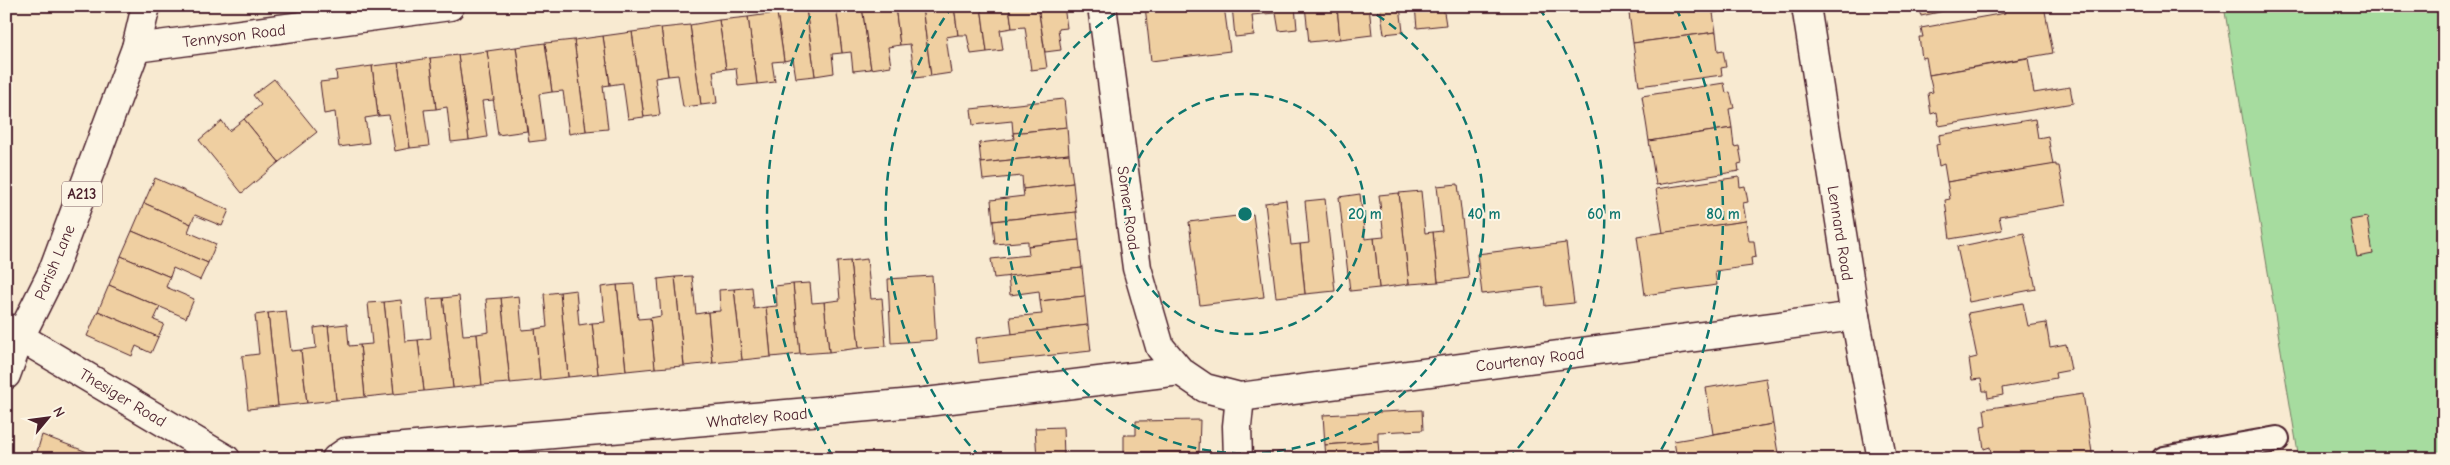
<svg xmlns="http://www.w3.org/2000/svg" width="2450" height="465" font-family="'Comic Neue',sans-serif">
  <rect width="100%" height="100%" fill="#f8ead1"/>
  <filter id="ink" filterUnits="userSpaceOnUse"><feTurbulence type="fractalNoise" baseFrequency=".02" numOctaves="2"/><feDisplacementMap in="SourceGraphic" scale="10" xChannelSelector="R" yChannelSelector="G"/><feConvolveMatrix kernelMatrix="1 2 1 2 8 2 1 2 1" color-interpolation-filters="sRGB"/></filter>
  <g filter="url(#ink)">
    <polygon fill="#a6dc9f" stroke="#787e65" points="2224,6 2444,6 2444,459 2299,459"/>
    <g fill="#efcfa1" stroke="#4a1f2b">
      <polygon points="836,6 862,6 871,69 853,71 851,52 842,53"/>
      <polygon points="836,6 842,53 832,54 834,73 815,76 806,9"/>
      <polygon points="862,6 895,6 900,45 888,47 891,66 871,69"/>
      <polygon points="895,6 922,6 931,76 915,78 910,44 900,45"/>
      <polygon points="922,6 954,6 958,35 946,37 951,73 931,76"/>
      <polygon points="954,6 981,6 987,52 971,54 967,35 958,35"/>
      <polygon points="981,6 1009,6 1012,28 1000,30 1003,50 987,52"/>
      <polygon points="1009,6 1038,6 1047,68 1031,70 1025,27 1012,28"/>
      <polygon points="1038,6 1064,6 1067,28 1058,29 1061,50 1045,52"/>
      <polygon points="1145,6 1224,6 1230,51 1151,61"/>
      <polygon points="1232,6 1262,6 1263,14 1252,15 1254,35 1235,37"/>
      <polygon points="1262,6 1295,6 1297,29 1279,31 1276,13 1263,14"/>
      <polygon points="1305,6 1337,6 1340,39 1309,42"/>
      <polygon points="1337,6 1369,6 1372,35 1340,39"/>
      <polygon points="1380,6 1400,6 1403,32 1384,34"/>
      <polygon points="1415,6 1443,6 1446,25 1417,28"/>
      <polygon points="1628,6 1717,6 1718,12 1713,13 1716,32 1633,43"/>
      <polygon points="1914,6 1967,6 1921,16 1919,6"/>
      <polygon points="2022,6 2044,6 2053,53 1929,75 1926,57 1922,58 1919,37 1923,37 1921,28 2005,13 2004,9"/>
      <polygon points="806,9 815,76 796,78 793,59 784,61 777,13"/>
      <polygon points="777,13 784,61 772,62 775,82 757,84 748,17"/>
      <polygon points="748,17 757,84 738,86 736,68 726,69 719,20"/>
      <polygon points="719,20 726,69 713,71 717,103 701,105 690,25"/>
      <polygon points="690,25 701,105 683,107 678,75 668,76 661,28"/>
      <polygon points="661,28 668,76 655,78 660,115 644,117 632,32"/>
      <polygon points="632,32 644,117 628,119 623,83 610,85 603,36"/>
      <polygon points="1716,32 1718,51 1723,50 1726,67 1721,68 1722,75 1639,86 1633,43"/>
      <polygon points="603,36 610,85 603,86 608,129 586,131 574,40"/>
      <polygon points="574,40 586,131 569,134 563,91 552,92 545,43"/>
      <polygon points="545,43 552,92 539,94 545,140 529,142 516,47"/>
      <polygon points="516,47 527,131 498,135 487,51"/>
      <polygon points="487,51 494,100 482,101 487,137 469,140 458,55"/>
      <polygon points="458,55 469,140 451,142 447,107 436,109 430,58"/>
      <polygon points="430,58 436,109 424,110 429,146 410,148 398,63"/>
      <polygon points="2028,58 2034,93 2070,87 2073,103 1939,126 1937,112 1931,114 1928,93 1933,92 1929,75"/>
      <polygon points="398,63 410,148 395,151 389,115 378,116 372,66"/>
      <polygon points="372,66 378,116 365,118 369,143 339,147 335,112 324,114 320,82 337,80 336,71"/>
      <polygon points="274,79 317,132 279,162 244,119 261,105 253,95"/>
      <polygon points="1724,83 1726,93 1730,92 1734,108 1729,109 1732,128 1649,141 1642,96"/>
      <polygon points="1064,99 1067,127 1013,133 1012,121 973,125 971,109"/>
      <polygon points="244,119 279,162 242,193 199,140 222,121 229,131"/>
      <polygon points="2035,119 2038,138 2048,136 2053,165 1947,182 1944,164 1939,166 1936,145 1940,144 1939,135"/>
      <polygon points="1067,127 1069,154 981,163 979,143 1014,139 1013,133"/>
      <polygon points="1732,128 1734,147 1739,146 1742,163 1738,164 1739,171 1656,185 1649,141"/>
      <polygon points="1069,154 1073,183 1023,189 1022,176 983,180 981,163"/>
      <polygon points="2056,164 2056,166 2059,166 2066,205 1999,216 2002,230 1950,239 1945,200 1950,199 1947,182"/>
      <polygon points="1739,177 1740,187 1745,186 1748,202 1743,203 1746,221 1663,233 1656,189"/>
      <polygon points="155,178 229,210 222,226 195,215 191,224 144,203"/>
      <polygon points="1073,183 1076,212 993,221 991,200 1024,196 1023,189"/>
      <polygon points="1458,184 1469,278 1438,282 1433,232 1442,231 1437,186"/>
      <polygon points="1421,191 1425,233 1433,232 1438,282 1409,284 1399,193"/>
      <polygon points="1399,193 1409,284 1379,288 1374,238 1384,237 1379,195"/>
      <polygon points="1360,194 1365,239 1374,238 1379,288 1350,291 1339,197"/>
      <polygon points="1325,199 1335,291 1305,294 1300,244 1309,243 1305,201"/>
      <polygon points="1286,200 1291,245 1300,244 1305,294 1276,297 1265,203"/>
      <polygon points="144,203 191,224 188,232 216,244 208,263 132,231"/>
      <polygon points="1076,212 1079,240 1028,246 1028,241 995,244 993,221"/>
      <polygon points="1253,214 1264,297 1200,305 1189,222"/>
      <polygon points="2367,217 2373,254 2357,257 2350,220"/>
      <polygon points="1746,221 1749,241 1754,241 1756,257 1751,258 1752,266 1715,271 1717,285 1645,295 1637,236"/>
      <polygon points="132,231 208,263 200,280 173,268 170,277 121,256"/>
      <polygon points="2024,233 2036,289 1969,302 1957,247"/>
      <polygon points="1079,240 1082,268 994,278 991,259 1029,255 1028,246"/>
      <polygon points="1566,243 1574,303 1545,306 1543,287 1482,294 1477,254"/>
      <polygon points="121,256 170,277 166,287 194,299 186,318 109,285"/>
      <polygon points="867,259 871,299 882,298 886,346 859,348 850,261"/>
      <polygon points="850,261 859,348 829,352 824,302 840,300 837,262"/>
      <polygon points="1082,268 1085,296 1040,301 1039,291 1010,295 1008,276"/>
      <polygon points="692,276 696,314 708,312 713,363 684,366 675,277"/>
      <polygon points="932,276 936,340 891,343 888,279"/>
      <polygon points="675,277 684,366 655,368 650,318 661,316 658,279"/>
      <polygon points="810,283 812,303 824,302 829,352 800,354 793,284"/>
      <polygon points="634,284 638,319 650,318 655,368 626,371 617,285"/>
      <polygon points="793,284 800,354 771,357 766,307 777,306 775,286"/>
      <polygon points="109,285 160,307 154,320 164,324 158,337 98,311"/>
      <polygon points="617,285 626,371 598,374 592,323 605,322 601,287"/>
      <polygon points="752,287 754,309 766,307 771,357 742,360 734,289"/>
      <polygon points="734,289 742,360 713,363 708,312 720,311 719,290"/>
      <polygon points="576,290 579,325 592,323 598,374 568,377 560,292"/>
      <polygon points="560,292 568,377 540,380 535,329 547,327 544,294"/>
      <polygon points="459,296 463,335 477,334 482,385 453,388 443,298"/>
      <polygon points="519,296 522,330 535,329 540,380 510,383 501,298"/>
      <polygon points="1085,296 1088,325 1012,334 1010,317 1042,314 1040,301"/>
      <polygon points="443,298 453,388 424,391 418,340 431,338 427,299"/>
      <polygon points="501,298 510,383 482,385 477,334 489,332 486,299"/>
      <polygon points="401,300 405,341 418,340 424,391 394,394 384,302"/>
      <polygon points="384,302 394,394 365,397 360,345 372,344 368,303"/>
      <polygon points="2023,303 2028,326 2046,323 2050,347 2066,344 2071,370 2055,373 2056,378 2002,388 2003,395 1988,398 1987,391 1983,391 1981,379 1972,380 1969,359 1977,357 1968,313"/>
      <polygon points="98,311 158,337 151,353 136,346 132,356 87,336"/>
      <polygon points="286,311 291,351 301,350 307,403 278,406 268,313"/>
      <polygon points="268,313 278,406 248,409 242,356 259,354 255,315"/>
      <polygon points="347,324 349,346 360,345 365,397 336,400 328,326"/>
      <polygon points="1088,325 1091,351 979,363 976,338"/>
      <polygon points="328,326 336,400 307,403 301,350 316,348 314,328"/>
      <polygon points="1766,378 1773,424 1713,434 1706,388"/>
      <polygon points="2083,394 2093,459 1992,459 1990,447 1984,449 1981,427 1986,426 1984,409"/>
      <polygon points="1422,410 1423,430 1378,432 1378,441 1325,445 1323,415"/>
      <polygon points="1200,420 1199,452 1124,452 1124,435 1136,435 1136,421"/>
      <polygon points="1773,424 1779,459 1677,459 1674,441"/>
      <polygon points="1063,427 1064,457 1037,458 1035,428"/>
      <polygon points="42,435 106,459 35,459"/>
      <polygon points="1378,441 1379,454 1417,451 1417,459 1326,459 1325,445"/>
      <polygon points="1124,452 1199,452 1200,459 1124,459"/>
      <polygon points="1031,456 1031,459 1002,459"/>
    </g>
    <g fill="none" stroke-linecap="round" stroke-linejoin="round">
      <g stroke="#4a1f2b" stroke-width="28">
        <polyline id="service" points="2164,459 2277,439"/>
      </g>
      <g stroke="#4a1f2b" stroke-width="31">
        <polyline id="pedestrian" points="926,402 1180,371"/>
      </g>
      <g stroke="#4a1f2b" stroke-width="31">
        <g id="minor">
          <polyline points="1102,6 1137,268 1160,347 1180,371 1205,388 1240,397 1855,316"/>
          <polyline points="136,48 450,6"/>
          <polyline points="336,459 346,452 926,402"/>
          <polyline points="1238,459 1237,426 1240,397"/>
        </g>
      </g>
      <g stroke="#4a1f2b" stroke-width="31">
        <g id="tertiary">
          <polyline points="1806,6 1855,316 1882,459"/>
          <polyline points="6,375 20,337 226,459"/>
        </g>
      </g>
      <g stroke="#4a1f2b" stroke-width="31">
        <polyline id="primary" points="6,327 20,337 52,273 136,48 146,6"/>
      </g>
      <use href="#service" stroke="#fcf5e5" stroke-width="24"/>
      <use href="#pedestrian" stroke="#fcf5e5" stroke-width="28"/>
      <use href="#minor" stroke="#fcf5e5" stroke-width="28"/>
      <use href="#tertiary" stroke="#fcf5e5" stroke-width="28"/>
      <use href="#primary" stroke="#fcf5e5" stroke-width="28"/>
    </g>
  </g>
  <g fill="none" stroke="#0f766e" stroke-width="2.5" stroke-dasharray="9 6">
    <circle cx="1245" cy="214" r="120"/>
    <path d="M1364 7A239 239 0 1 1 1126 7"/>
    <path d="M980 457A359 359 0 0 1 951 8M1539 8A359 359 0 0 1 1510 457"/>
    <path d="M833 457A478 478 0 0 1 814 8M1676 8A478 478 0 0 1 1657 457"/>
  </g>
  <g text-anchor="middle" stroke-width="4" stroke-linejoin="round" paint-order="stroke">
    <rect fill="#fcf5e5" stroke="#7f5f63" stroke-width="1" x="62" y="181.5" width="40" height="25" rx="4"/>
    <g font-size="15" font-weight="bold" fill="#4a1f2b">
      <text x="82" y="199">A213</text>
    </g>
    <g font-size="16" fill="#4a1f2b" stroke="#fcf5e5">
      <text transform="translate(234 35) rotate(-7)" y="6">Tennyson Road</text>
      <text transform="translate(1129 208) rotate(82)" y="6">Somer Road</text>
      <text transform="translate(1841 233) rotate(81)" y="6">Lennard Road</text>
      <text transform="translate(54 262) rotate(-67)" y="6">Parish Lane</text>
      <text transform="translate(1530 359) rotate(-7)" y="6">Courtenay Road</text>
      <text transform="translate(123 397) rotate(31)" y="6">Thesiger Road</text>
      <text transform="translate(757 417) rotate(-5)" y="6">Whateley Road</text>
    </g>
  </g>
  <circle cx="1245" cy="214" r="8" fill="#0f766e" stroke="#fcf5e5" stroke-width="2.5"/>
  <g font-size="15" text-anchor="middle" font-weight="bold" fill="#0f766e" stroke="#fcf5e5" stroke-width="4" stroke-linejoin="round" paint-order="stroke">
    <text x="1365" y="219">20 m</text>
    <text x="1484" y="219">40 m</text>
    <text x="1604" y="219">60 m</text>
    <text x="1723" y="219">80 m</text>
  </g>
  <rect width="2450" height="465" fill="none" stroke="#fcf5e5" stroke-width="25"/>
  <rect x="12" y="12" width="2425" height="440" fill="none" stroke="#4a1f2b" stroke-width="2" filter="url(#ink)"/>
  <g transform="translate(48 418) rotate(61)" stroke="#fcf5e5" stroke-width="4" paint-order="stroke">
  <path d="M0-4L9 19L0 12L-9 19Z" fill="#4a1f2b"/>
  <text y="-8" font-size="14" font-weight="bold" text-anchor="middle" fill="#4a1f2b">N</text>
  </g>
</svg>
